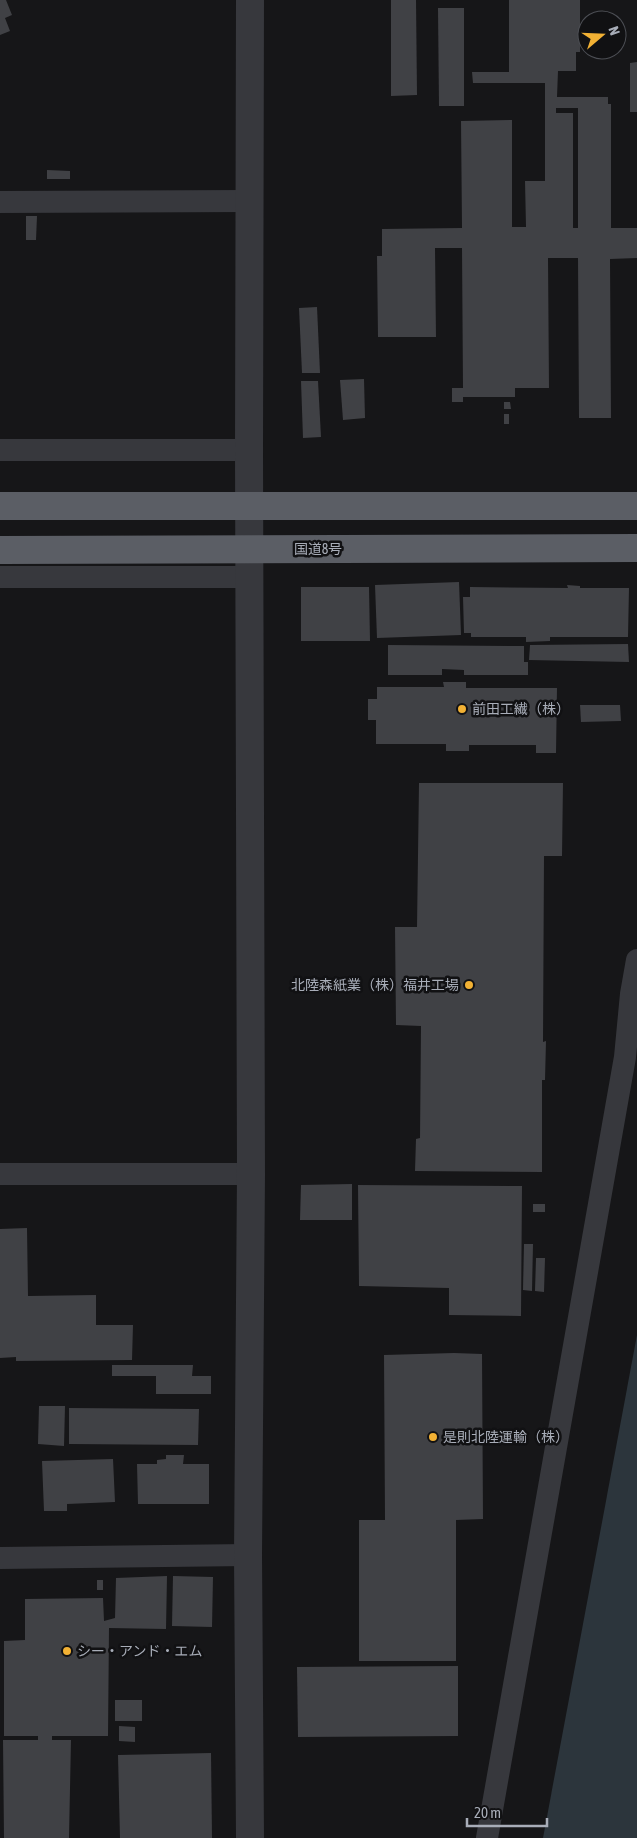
<svg xmlns="http://www.w3.org/2000/svg" width="637" height="1838" font-family="'Asap Condensed','Noto Sans JP',sans-serif">
  <rect width="100%" height="100%" fill="#161618"/>
  <polygon fill="#2c353c" points="637,1335 637,1838 543,1838"/>
  <g fill="#404145" fill-rule="evenodd">
    <polygon points="0,0 6,0 12,15 5,18 10,31 0,35"/>
    <polygon points="391,0 416,0 417,95 391,96"/>
    <path d="M509 0H580V52H576V71H558L557 97H608V104H611V228H637V258L610 259 611 418H579L578 258H548L549 388H515V397H463V402H452V388H463L462 248H435L436 337H378L377 256H382V229L462 228 461 121 512 120V227H526L525 181H545V83H473L472 72H509ZM556 108H578V228H573V113H556Z"/>
    <polygon points="438,8 464,8 464,106 439,106"/>
    <polygon points="637,62 637,112 630,112 630,63"/>
    <polygon points="47,170 70,171 70,179 47,179"/>
    <polygon points="26,216 37,216 36,240 26,240"/>
    <polygon points="317,307 320,373 302,373 299,308"/>
    <polygon points="364,379 365,418 343,420 340,380"/>
    <polygon points="301,381 318,381 321,437 303,438"/>
    <polygon points="504,402 510,402 511,409 504,409"/>
    <rect x="504" y="414" width="5" height="10"/>
    <polygon points="459,582 461,635 377,638 375,585"/>
    <polygon points="567,585 580,586 580,588 629,588 628,637 550,637 550,641 526,642 526,637 471,637 471,633 464,633 463,597 470,597 470,587 568,588"/>
    <polygon points="301,587 369,587 370,641 301,641"/>
    <polygon points="628,644 629,662 529,660 530,645"/>
    <polygon points="388,645 524,646 524,662 528,662 528,675 464,675 464,670 442,669 442,675 388,675"/>
    <polygon points="443,682 466,682 466,688 557,688 556,753 536,753 536,745 469,745 469,751 446,751 446,744 376,744 376,720 368,720 368,699 377,699 377,687 444,687"/>
    <polygon points="580,705 620,705 621,721 581,722"/>
    <polygon points="419,783 563,783 562,856 544,856 543,1042 546,1041 545,1080 542,1080 542,1172 415,1171 416,1139 420,1138 421,1026 396,1025 395,927 417,927"/>
    <polygon points="352,1184 352,1220 300,1220 301,1185"/>
    <polygon points="358,1185 522,1186 521,1316 449,1315 449,1288 359,1286"/>
    <rect x="533" y="1204" width="12" height="8"/>
    <polygon points="27,1228 28,1296 96,1295 96,1325 133,1325 132,1360 16,1361 16,1357 0,1358 0,1229"/>
    <polygon points="524,1244 533,1244 532,1291 523,1290"/>
    <polygon points="536,1258 545,1258 544,1292 535,1291"/>
    <polygon points="454,1353 482,1354 483,1519 456,1520 456,1661 359,1661 359,1520 385,1520 384,1355"/>
    <polygon points="112,1365 193,1365 192,1376 211,1376 211,1394 156,1394 156,1376 112,1376"/>
    <polygon points="39,1406 65,1406 64,1446 38,1444"/>
    <polygon points="69,1408 199,1409 198,1445 69,1444"/>
    <polygon points="166,1455 184,1455 183,1464 209,1464 209,1504 138,1504 137,1464 157,1464 157,1460 166,1459"/>
    <polygon points="113,1459 115,1502 67,1504 67,1511 44,1511 42,1461"/>
    <polygon points="167,1576 166,1629 109,1628 108,1736 52,1736 52,1740 71,1740 69,1838 4,1838 3,1740 38,1740 38,1736 4,1736 4,1641 25,1640 25,1599 103,1598 104,1621 115,1618 116,1578"/>
    <polygon points="173,1576 213,1577 212,1627 172,1626"/>
    <rect x="97" y="1580" width="6" height="10"/>
    <polygon points="458,1666 458,1736 298,1737 297,1667"/>
    <rect x="115" y="1700" width="27" height="21"/>
    <polygon points="119,1726 135,1727 135,1742 119,1741"/>
    <polygon points="211,1753 212,1838 120,1838 118,1755"/>
  </g>
  <g fill="none" stroke-linecap="round" stroke-linejoin="round">
    <g stroke="#37383d" stroke-width="22">
      <polyline points="0,202 249,201"/>
      <polyline points="0,450 249,450"/>
      <polyline points="0,577 250,577"/>
      <polyline points="0,1174 251,1174"/>
      <polyline points="0,1558 248,1555"/>
      <polyline points="487,1838 625,1057 631,994 637,960"/>
    </g>
    <polyline stroke="#37383d" stroke-width="28" points="250,1838 248,1555 251,1174 249,450 250,0"/>
    <g stroke="#5b5e65" stroke-width="28">
      <polyline points="0,506 637,506"/>
      <polyline points="0,550 637,548"/>
    </g>
  </g>
  <g fill="#f2b134" stroke="#111113" stroke-width="2">
    <circle cx="462" cy="709" r="5"/>
    <circle cx="469" cy="985" r="5"/>
    <circle cx="433" cy="1437" r="5"/>
    <circle cx="67" cy="1651" r="5"/>
  </g>
  <g text-anchor="middle" stroke-width="5" stroke-linejoin="round" paint-order="stroke">
    <g font-size="14" fill="#a8adb8" stroke="#111113">
      <text x="318" y="554">国道8号</text>
    </g>
    <g font-size="14" fill="#a8adb8" stroke="#111113" text-anchor="start">
      <text x="472" y="714">前田工繊（株）</text>
      <text x="459" y="990" text-anchor="end">北陸森紙業（株）福井工場</text>
      <text x="443" y="1442">是則北陸運輸（株）</text>
      <text x="77" y="1656">シー・アンド・エム</text>
    </g>
  </g>
  <g transform="translate(602 35) rotate(71)"><circle r="24" fill="#111113" stroke="#4d4f55"/>
  <path d="M0-4L9 19L0 12L-9 19Z" fill="#f2b134"/>
  <text y="-8" font-size="14" font-weight="bold" text-anchor="middle" fill="#a8adb8">N</text>
  </g>
  <path d="M467 1818v8h80v-8" fill="none" stroke="#a8adb8" stroke-width="2.5"/>
  <text x="474" y="1818" font-size="15" fill="#a8adb8" stroke="#111113" stroke-width="4" paint-order="stroke">20 m</text>
</svg>
